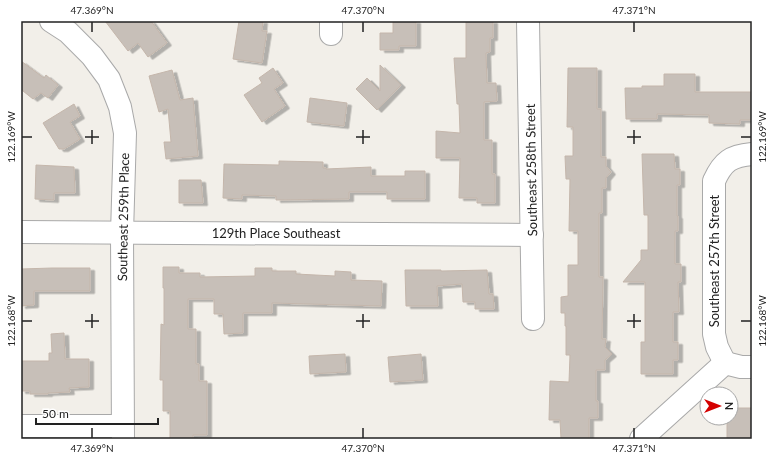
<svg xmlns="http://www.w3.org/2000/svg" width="773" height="460" font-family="Lato,sans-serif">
  <defs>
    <filter id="shadow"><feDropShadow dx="4.5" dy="2.5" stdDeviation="0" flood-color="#0004"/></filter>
  </defs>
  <rect width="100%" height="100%" fill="#f2efe9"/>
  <g fill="#c7bfb8" stroke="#c4b6ab" filter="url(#shadow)">
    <polygon points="105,21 151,21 167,43 148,57 138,43 128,51"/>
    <polygon points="239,21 263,21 262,31 267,31 262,63 233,59"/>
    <polygon points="393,21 416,21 416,46 399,46 399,50 380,50 380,33 393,33"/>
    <polygon points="466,21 493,21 493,38 490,38 490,52 486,53 487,83 496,83 497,101 484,102 484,140 492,140 492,174 495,174 495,203 477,203 477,198 459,198 460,158 436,158 436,131 460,133 459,104 457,104 454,58 466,58"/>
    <polygon points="21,61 44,78 46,75 58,85 48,98 41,93 33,99 23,91 21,87"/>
    <polygon points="380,65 401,85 377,110 356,89 367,78 380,91"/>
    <polygon points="273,68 283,83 274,89 285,106 262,122 244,95 262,83 259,78"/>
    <polygon points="568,68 597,68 597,109 601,109 601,157 606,157 606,166 611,172 606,178 606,188 602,188 602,213 599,213 599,277 603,277 602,339 606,339 605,347 612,354 605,360 605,370 596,370 596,401 598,401 598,418 589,418 589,439 561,439 560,420 549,420 550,381 569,382 570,355 566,355 566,326 565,326 565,313 561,313 561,297 568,296 568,265 578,265 578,231 569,231 570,179 566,179 565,156 573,156 573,127 567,127"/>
    <polygon points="172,70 180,100 193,98 198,156 166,159 164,142 171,142 168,109 159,112 149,76"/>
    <polygon points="664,74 695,74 695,92 752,92 752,120 740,120 740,124 709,123 709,115 657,114 657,119 626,119 625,88 642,88 642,86 664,86"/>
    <polygon points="310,98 347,103 344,126 307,122"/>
    <polygon points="74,104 80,116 70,122 80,139 64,149 59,149 43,123"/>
    <polygon points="642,154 674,154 675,169 680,169 680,185 677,185 677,216 678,216 678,231 675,231 675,264 681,264 681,282 678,282 679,312 673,312 673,342 678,342 678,360 673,360 673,374 641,374 641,342 645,342 645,282 623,282 641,260 641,250 648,250 648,215 644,215"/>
    <polygon points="279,161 323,162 323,168 326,168 326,169 371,167 371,176 405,176 405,171 425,171 425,199 387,199 387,192 349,192 349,199 276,200 276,196 242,195 242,199 223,198 224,164 279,165"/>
    <polygon points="36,165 74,167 75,193 54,193 54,200 35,199"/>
    <polygon points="179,180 201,180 203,203 179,203"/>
    <polygon points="163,267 179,267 179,273 200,273 200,277 255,276 255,268 272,268 272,271 296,271 296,274 335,276 335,271 351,272 351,280 382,281 381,306 272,303 272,313 243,313 243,333 224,334 223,314 214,314 214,299 188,299 188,329 196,329 196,364 199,364 199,381 207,381 207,435 193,435 193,439 170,439 170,411 163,411 163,380 160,380 161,324 164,325 164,288 163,288"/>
    <polygon points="52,268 90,268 90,291 34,291 34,305 21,306 21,269"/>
    <polygon points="405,270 441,270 441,271 487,270 489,294 493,294 494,309 475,309 475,302 463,302 462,284 437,286 438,306 406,306"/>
    <polygon points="64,333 65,359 89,359 89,387 69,388 70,392 48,393 48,394 30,394 30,391 21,391 21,361 49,361 49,353 52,353 51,334"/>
    <polygon points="345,354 346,372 310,374 309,356"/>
    <polygon points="421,354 423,380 390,382 388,357"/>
    <polygon points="736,408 752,408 752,439 727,439 727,418 731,418 731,413 736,413"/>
  </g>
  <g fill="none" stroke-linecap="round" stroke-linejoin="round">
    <g stroke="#a9a9a9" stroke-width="24">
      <g id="minor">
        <polyline points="51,21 68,32 92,56 109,79 120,107 125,133 122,233 123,439"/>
        <polyline points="528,21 533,319"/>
        <polyline points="331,34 331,21"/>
        <polyline points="21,232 532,235"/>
        <path d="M725 363 717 347 714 334V181C723 161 731 156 752 154"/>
        <polyline points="21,426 122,426"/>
        <polyline points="641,439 725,363 741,367 752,367"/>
      </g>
    </g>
    <use href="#minor" stroke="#fff" stroke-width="22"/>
  </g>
  <path fill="none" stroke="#222" stroke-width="1.5" d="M92 22V32M363 22V32M634 22V32M92 130V144M363 130V144M634 130V144M22 137H32M85 137H99M356 137H370M627 137H641M741 137H751M92 314V328M363 314V328M634 314V328M22 321H32M85 321H99M356 321H370M627 321H641M741 321H751M92 428V438M363 428V438M634 428V438"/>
  <g text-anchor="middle" stroke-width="3" stroke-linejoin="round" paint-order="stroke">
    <g font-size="13" fill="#222" stroke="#fff">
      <text transform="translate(531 170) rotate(-91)" y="5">Southeast 258th Street</text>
      <text transform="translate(123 217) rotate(-89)" y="5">Southeast 259th Place</text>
      <text x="276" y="238">129th Place Southeast</text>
      <text transform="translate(714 261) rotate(-90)" y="5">Southeast 257th Street</text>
    </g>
  </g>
  <rect width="773" height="460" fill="none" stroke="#ffffff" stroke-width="44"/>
  <g transform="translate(719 406) rotate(90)"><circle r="19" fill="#ffffff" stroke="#a7a7a7"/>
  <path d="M0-3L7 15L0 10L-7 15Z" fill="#d40000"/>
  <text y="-6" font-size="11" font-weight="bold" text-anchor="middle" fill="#222222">N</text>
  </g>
  <path d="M36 418v6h122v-6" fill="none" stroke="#222222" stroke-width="2"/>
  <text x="42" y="418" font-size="12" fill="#222222" stroke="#ffffff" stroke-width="3" paint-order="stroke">50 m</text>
  <rect x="22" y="22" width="729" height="416" fill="none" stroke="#222" stroke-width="1.5"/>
  <g font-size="10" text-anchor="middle" fill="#222">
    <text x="92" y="14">47.369°N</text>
    <text x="363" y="14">47.370°N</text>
    <text x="634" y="14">47.371°N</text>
    <text transform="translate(762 137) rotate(-90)" y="4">122.169°W</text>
    <text transform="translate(11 137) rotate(-90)" y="4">122.169°W</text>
    <text transform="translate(762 321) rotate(-90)" y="4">122.168°W</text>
    <text transform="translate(11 321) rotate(-90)" y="4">122.168°W</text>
    <text x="92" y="452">47.369°N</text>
    <text x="363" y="452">47.370°N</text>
    <text x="634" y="452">47.371°N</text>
  </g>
</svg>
